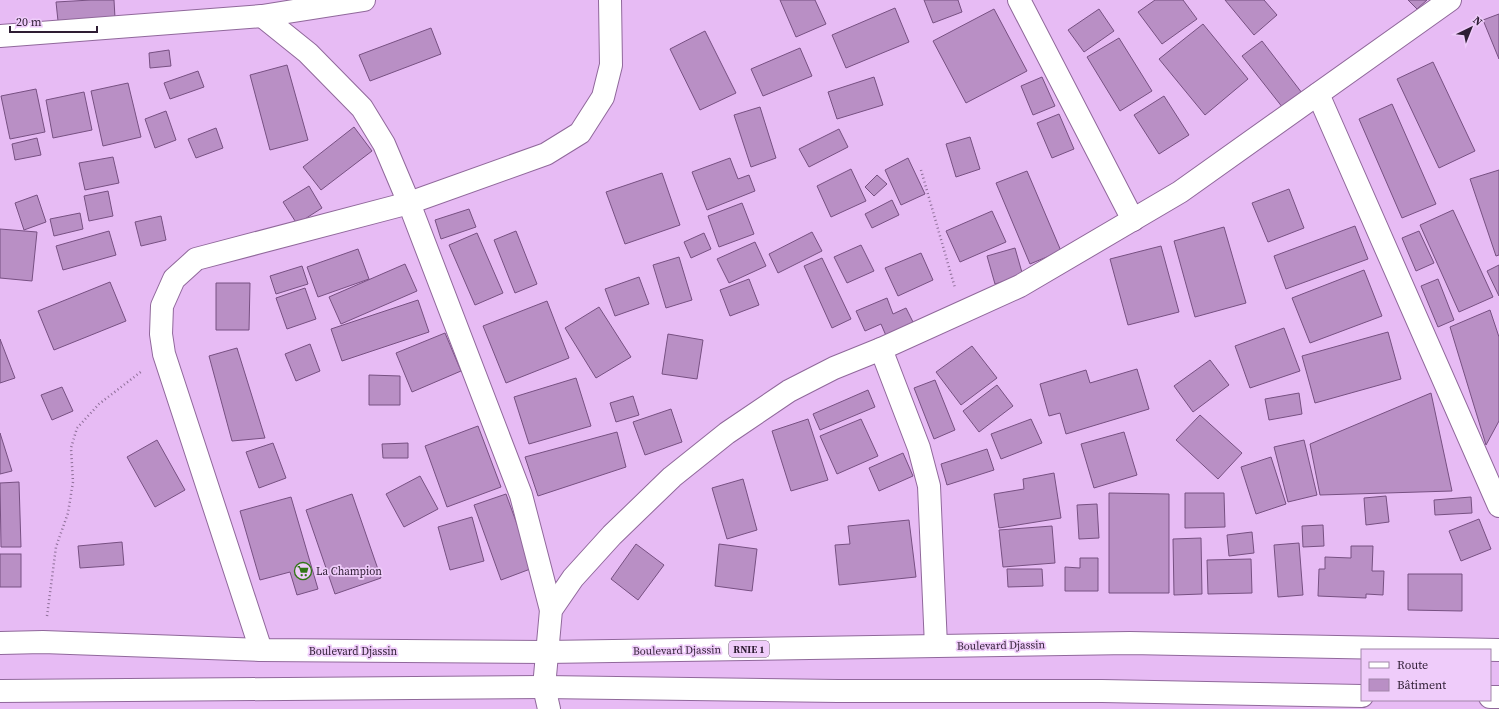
<svg xmlns="http://www.w3.org/2000/svg" width="1499" height="709" font-family="'Source Serif 4',serif">
  <rect width="100%" height="100%" fill="#e7bbf4"/>
  <g fill="#b98fc5" stroke="#775082">
    <polygon points="91,0 114,0 115,18 58,21 56,2"/>
    <polygon points="780,0 815,0 826,24 796,37"/>
    <polygon points="924,0 958,0 962,12 933,23"/>
    <polygon points="1155,0 1183,0 1197,19 1162,44 1138,12"/>
    <polygon points="1225,0 1264,0 1277,15 1254,35"/>
    <polygon points="1408,0 1427,0 1417,9"/>
    <polygon points="895,8 909,42 846,68 832,35"/>
    <polygon points="994,9 1027,71 966,103 933,41"/>
    <polygon points="1099,9 1114,31 1084,52 1068,30"/>
    <polygon points="1499,14 1499,59 1483,20"/>
    <polygon points="1203,24 1248,79 1205,115 1159,59"/>
    <polygon points="431,28 441,54 370,81 359,55"/>
    <polygon points="705,31 736,93 700,110 670,49"/>
    <polygon points="1119,38 1152,91 1120,111 1087,57"/>
    <polygon points="1262,41 1302,93 1283,108 1242,56"/>
    <polygon points="800,48 812,76 763,96 751,69"/>
    <polygon points="169,50 171,66 150,68 149,53"/>
    <polygon points="1433,62 1475,151 1439,168 1397,79"/>
    <polygon points="287,65 308,140 270,150 250,75"/>
    <polygon points="198,71 204,87 170,99 164,83"/>
    <polygon points="874,77 883,105 837,119 828,92"/>
    <polygon points="1042,77 1055,106 1033,115 1021,86"/>
    <polygon points="128,83 141,137 103,146 91,91"/>
    <polygon points="36,89 45,132 10,139 1,96"/>
    <polygon points="84,92 92,130 53,138 46,100"/>
    <polygon points="1164,96 1189,135 1159,154 1134,115"/>
    <polygon points="1392,104 1436,204 1402,218 1359,119"/>
    <polygon points="760,107 776,158 751,167 734,115"/>
    <polygon points="166,111 176,140 155,148 145,119"/>
    <polygon points="1059,114 1074,149 1052,158 1037,123"/>
    <polygon points="354,127 372,151 321,190 303,167"/>
    <polygon points="216,128 223,148 196,158 188,139"/>
    <polygon points="839,129 848,147 809,167 799,149"/>
    <polygon points="970,137 980,169 956,177 946,144"/>
    <polygon points="37,138 41,155 15,160 12,144"/>
    <polygon points="113,157 119,183 85,190 79,163"/>
    <polygon points="730,158 738,179 749,175 755,191 707,210 692,172"/>
    <polygon points="908,158 925,194 901,205 885,170"/>
    <polygon points="851,169 866,201 831,217 817,186"/>
    <polygon points="1499,170 1499,255 1496,256 1470,179"/>
    <polygon points="1027,171 1061,251 1030,264 996,183"/>
    <polygon points="662,173 680,225 625,244 606,192"/>
    <polygon points="877,175 887,184 874,196 865,187"/>
    <polygon points="309,186 322,208 297,224 283,202"/>
    <polygon points="1289,189 1304,228 1268,242 1252,203"/>
    <polygon points="108,191 113,216 89,221 84,196"/>
    <polygon points="37,195 46,222 24,230 15,203"/>
    <polygon points="892,200 899,215 872,228 865,214"/>
    <polygon points="742,203 754,234 719,247 708,216"/>
    <polygon points="469,209 476,227 441,239 435,220"/>
    <polygon points="1453,210 1493,297 1459,312 1420,225"/>
    <polygon points="992,211 1006,242 960,262 946,231"/>
    <polygon points="80,213 83,229 54,236 50,219"/>
    <polygon points="161,216 166,240 141,246 135,222"/>
    <polygon points="1355,226 1368,259 1286,289 1274,256"/>
    <polygon points="1224,227 1246,303 1195,317 1174,241"/>
    <polygon points="0,229 37,232 32,281 0,278"/>
    <polygon points="109,231 116,255 63,270 56,246"/>
    <polygon points="516,231 537,284 515,293 494,240"/>
    <polygon points="1419,231 1434,263 1416,271 1402,238"/>
    <polygon points="812,232 822,251 778,273 769,254"/>
    <polygon points="477,233 503,293 475,305 449,245"/>
    <polygon points="704,233 711,249 691,258 684,242"/>
    <polygon points="755,242 766,266 729,283 717,259"/>
    <polygon points="861,245 874,271 847,283 834,257"/>
    <polygon points="1161,246 1179,312 1128,325 1110,259"/>
    <polygon points="1015,248 1023,276 995,284 987,256"/>
    <polygon points="358,249 369,279 318,297 307,267"/>
    <polygon points="921,253 933,280 898,296 885,268"/>
    <polygon points="679,257 692,300 666,308 653,265"/>
    <polygon points="822,258 851,319 832,328 804,266"/>
    <polygon points="405,264 417,291 341,324 329,297"/>
    <polygon points="1499,265 1499,296 1487,271"/>
    <polygon points="302,266 308,284 276,294 270,276"/>
    <polygon points="1364,270 1382,316 1310,343 1292,298"/>
    <polygon points="639,277 649,304 615,316 605,289"/>
    <polygon points="749,279 759,305 730,316 720,290"/>
    <polygon points="1438,279 1454,320 1438,327 1421,286"/>
    <polygon points="110,282 126,321 54,350 38,311"/>
    <polygon points="216,283 250,283 249,330 216,330"/>
    <polygon points="305,288 316,319 287,329 276,298"/>
    <polygon points="887,298 893,314 906,308 915,326 887,338 881,324 865,331 856,311"/>
    <polygon points="418,300 429,332 342,361 331,329"/>
    <polygon points="547,301 569,358 506,383 483,326"/>
    <polygon points="599,307 631,357 596,378 565,328"/>
    <polygon points="1490,310 1499,337 1499,421 1486,445 1450,327"/>
    <polygon points="1284,328 1300,371 1250,388 1235,346"/>
    <polygon points="1388,332 1401,379 1315,403 1302,356"/>
    <polygon points="445,333 461,371 412,392 396,353"/>
    <polygon points="668,334 703,340 697,379 662,374"/>
    <polygon points="0,339 15,378 0,383"/>
    <polygon points="310,344 320,371 296,381 285,354"/>
    <polygon points="972,346 997,378 961,405 936,372"/>
    <polygon points="237,348 265,438 232,441 209,356"/>
    <polygon points="1210,360 1229,385 1193,412 1174,386"/>
    <polygon points="1137,369 1149,409 1066,434 1060,413 1049,416 1040,384 1086,370 1090,383"/>
    <polygon points="369,375 400,376 400,405 369,405"/>
    <polygon points="576,378 591,426 529,444 514,397"/>
    <polygon points="935,380 955,430 934,439 914,388"/>
    <polygon points="997,385 1013,406 979,432 963,411"/>
    <polygon points="62,387 73,411 52,420 41,395"/>
    <polygon points="868,390 875,407 820,430 813,414"/>
    <polygon points="1299,393 1302,414 1269,420 1265,399"/>
    <polygon points="1431,393 1452,491 1320,495 1310,444"/>
    <polygon points="633,396 639,415 616,422 610,403"/>
    <polygon points="671,409 682,442 645,455 633,422"/>
    <polygon points="1200,415 1242,453 1218,479 1176,440"/>
    <polygon points="808,419 828,480 791,491 772,431"/>
    <polygon points="861,419 878,456 837,474 820,436"/>
    <polygon points="1031,419 1042,443 1001,459 991,434"/>
    <polygon points="478,426 501,487 447,507 425,446"/>
    <polygon points="617,432 626,467 538,496 525,457"/>
    <polygon points="1124,432 1137,475 1094,488 1081,444"/>
    <polygon points="0,433 12,471 0,474"/>
    <polygon points="157,440 185,490 155,507 127,457"/>
    <polygon points="1304,440 1317,495 1288,502 1274,447"/>
    <polygon points="273,443 286,478 259,488 246,452"/>
    <polygon points="408,443 408,458 383,458 382,444"/>
    <polygon points="987,449 994,470 947,485 941,464"/>
    <polygon points="903,453 913,476 879,491 869,468"/>
    <polygon points="1271,457 1286,504 1256,514 1241,467"/>
    <polygon points="1054,473 1061,518 999,528 994,494 1024,489 1023,479"/>
    <polygon points="420,476 438,509 404,527 386,494"/>
    <polygon points="743,479 757,530 727,539 712,488"/>
    <polygon points="19,482 21,547 1,547 0,483"/>
    <polygon points="1109,493 1169,494 1169,593 1109,593"/>
    <polygon points="1185,493 1224,493 1225,527 1185,528"/>
    <polygon points="352,494 381,578 335,594 306,510"/>
    <polygon points="506,494 533,568 501,580 474,505"/>
    <polygon points="1386,496 1389,522 1366,525 1364,498"/>
    <polygon points="291,497 318,589 297,595 290,572 260,580 240,511"/>
    <polygon points="1471,497 1472,513 1435,515 1434,500"/>
    <polygon points="1097,504 1099,538 1079,539 1077,505"/>
    <polygon points="472,517 484,561 450,570 438,527"/>
    <polygon points="1479,519 1491,549 1461,561 1449,531"/>
    <polygon points="909,520 916,577 839,585 835,545 850,544 848,526"/>
    <polygon points="1323,525 1324,546 1303,547 1302,526"/>
    <polygon points="1052,526 1055,563 1003,567 999,530"/>
    <polygon points="1252,532 1254,553 1229,556 1227,535"/>
    <polygon points="1201,538 1202,594 1174,595 1173,539"/>
    <polygon points="122,542 124,565 80,568 78,546"/>
    <polygon points="1299,543 1303,595 1278,597 1274,545"/>
    <polygon points="636,544 664,565 638,600 611,579"/>
    <polygon points="719,544 757,549 752,591 715,586"/>
    <polygon points="1351,546 1373,546 1372,571 1384,571 1383,595 1366,594 1366,598 1318,596 1319,569 1325,569 1325,557 1351,558"/>
    <rect x="0" y="554" width="21" height="33"/>
    <polygon points="1080,558 1098,558 1098,591 1065,591 1065,567 1080,568"/>
    <polygon points="1251,559 1252,593 1208,594 1207,560"/>
    <polygon points="1007,569 1042,569 1043,586 1008,587"/>
    <polygon points="1408,574 1462,574 1462,611 1408,610"/>
  </g>
  <g fill="none" stroke-linecap="round" stroke-linejoin="round">
    <g stroke="#90689b" stroke-width="24">
      <g id="minor">
        <polyline points="1019,0 1133,220"/>
        <polyline points="262,16 308,53 362,108 384,144 409,203 521,495 551,610"/>
        <polyline points="0,36 262,16 364,0"/>
        <polyline points="1318,94 1499,506"/>
        <polyline points="881,349 919,448 929,486 936,646"/>
        <polyline points="261,650 164,354 161,334 162,306 174,279 196,259 409,203 546,154 580,133 603,97 611,65 610,0"/>
        <polyline points="549,709 544,687 551,610 573,578 612,535 672,477 727,433 789,391 834,368 881,349 1020,286 1180,192 1450,0"/>
      </g>
    </g>
    <g stroke="#90689b" stroke-width="24">
      <g id="highway">
        <polyline points="0,643 43,642 261,650 546,652 1130,643 1499,650"/>
        <polyline points="0,691 544,687 838,691 1102,691 1362,696"/>
        <polyline points="1490,697 1499,697"/>
      </g>
    </g>
    <g stroke="#8e6f98" stroke-width="2.5" stroke-dasharray="1 3" stroke-linecap="butt">
      <polyline points="921,170 955,288"/>
      <polyline points="47,616 56,547 68,513 73,482 71,448 77,428 99,404 142,371"/>
    </g>
    <use href="#minor" stroke="#fff" stroke-width="22"/>
    <use href="#highway" stroke="#fff" stroke-width="22"/>
  </g>
  <defs>
    <g id="supermarket-ring" transform="scale(0.9)"><circle r="9.5" fill="#efccfa" stroke="#317616" stroke-width="1.5"/><path d="M-6-5.5h2.5l.6 2H6L4.5 2H-2.5L-4.4-4H-6ZM-1.5 3.2a1.3 1.3 0 1 0 .1 0ZM3 3.2a1.3 1.3 0 1 0 .1 0Z" fill="#317616"/></g>
  </defs>
  <g fill-rule="evenodd">
    <use href="#supermarket-ring" x="303" y="571"/>
  </g>
  <g text-anchor="middle" stroke-width="3.5" stroke-linejoin="round" paint-order="stroke">
    <rect fill="#efccfa" stroke="#68526f" stroke-width="1" x="729" y="641" width="40" height="16" rx="3"/>
    <g font-size="10" font-weight="bold" fill="#2e1d33">
      <text x="749" y="653">RNIE 1</text>
    </g>
    <g font-size="11" fill="#2e1d33" stroke="#efccfa" text-anchor="start">
      <text x="316" y="575">La Champion</text>
    </g>
    <g font-size="11" fill="#2e1d33" stroke="#efccfa">
      <text transform="translate(1001 645) rotate(-1)" y="4">Boulevard Djassin</text>
      <text transform="translate(677 650) rotate(-1)" y="4">Boulevard Djassin</text>
      <text x="353" y="655">Boulevard Djassin</text>
    </g>
  </g>
  <rect x="1361" y="649" width="130" height="52" fill="#efccfa" stroke="#a286aa"/>
  <rect x="1369" y="662" width="20" height="6" fill="#ffffff" stroke="#a286aa"/>
  <text x="1397" y="669" font-size="12" fill="#2e1d33">Route</text>
  <rect x="1369" y="679" width="20" height="12" fill="#b98fc5" stroke="#a286aa"/>
  <text x="1397" y="689" font-size="12" fill="#2e1d33">Bâtiment</text>
  <g transform="translate(1471 28) rotate(43)" stroke="#efccfa" stroke-width="3" paint-order="stroke">
  <path d="M0-3L7 15L0 10L-7 15Z" fill="#2e1d33"/>
  <text y="-6" font-size="11" font-weight="bold" text-anchor="middle" fill="#2e1d33">N</text>
  </g>
  <path d="M10 26v6h87v-6" fill="none" stroke="#2e1d33" stroke-width="2"/>
  <text x="16" y="26" font-size="12" fill="#2e1d33" stroke="#efccfa" stroke-width="3" paint-order="stroke">20 m</text>
</svg>
